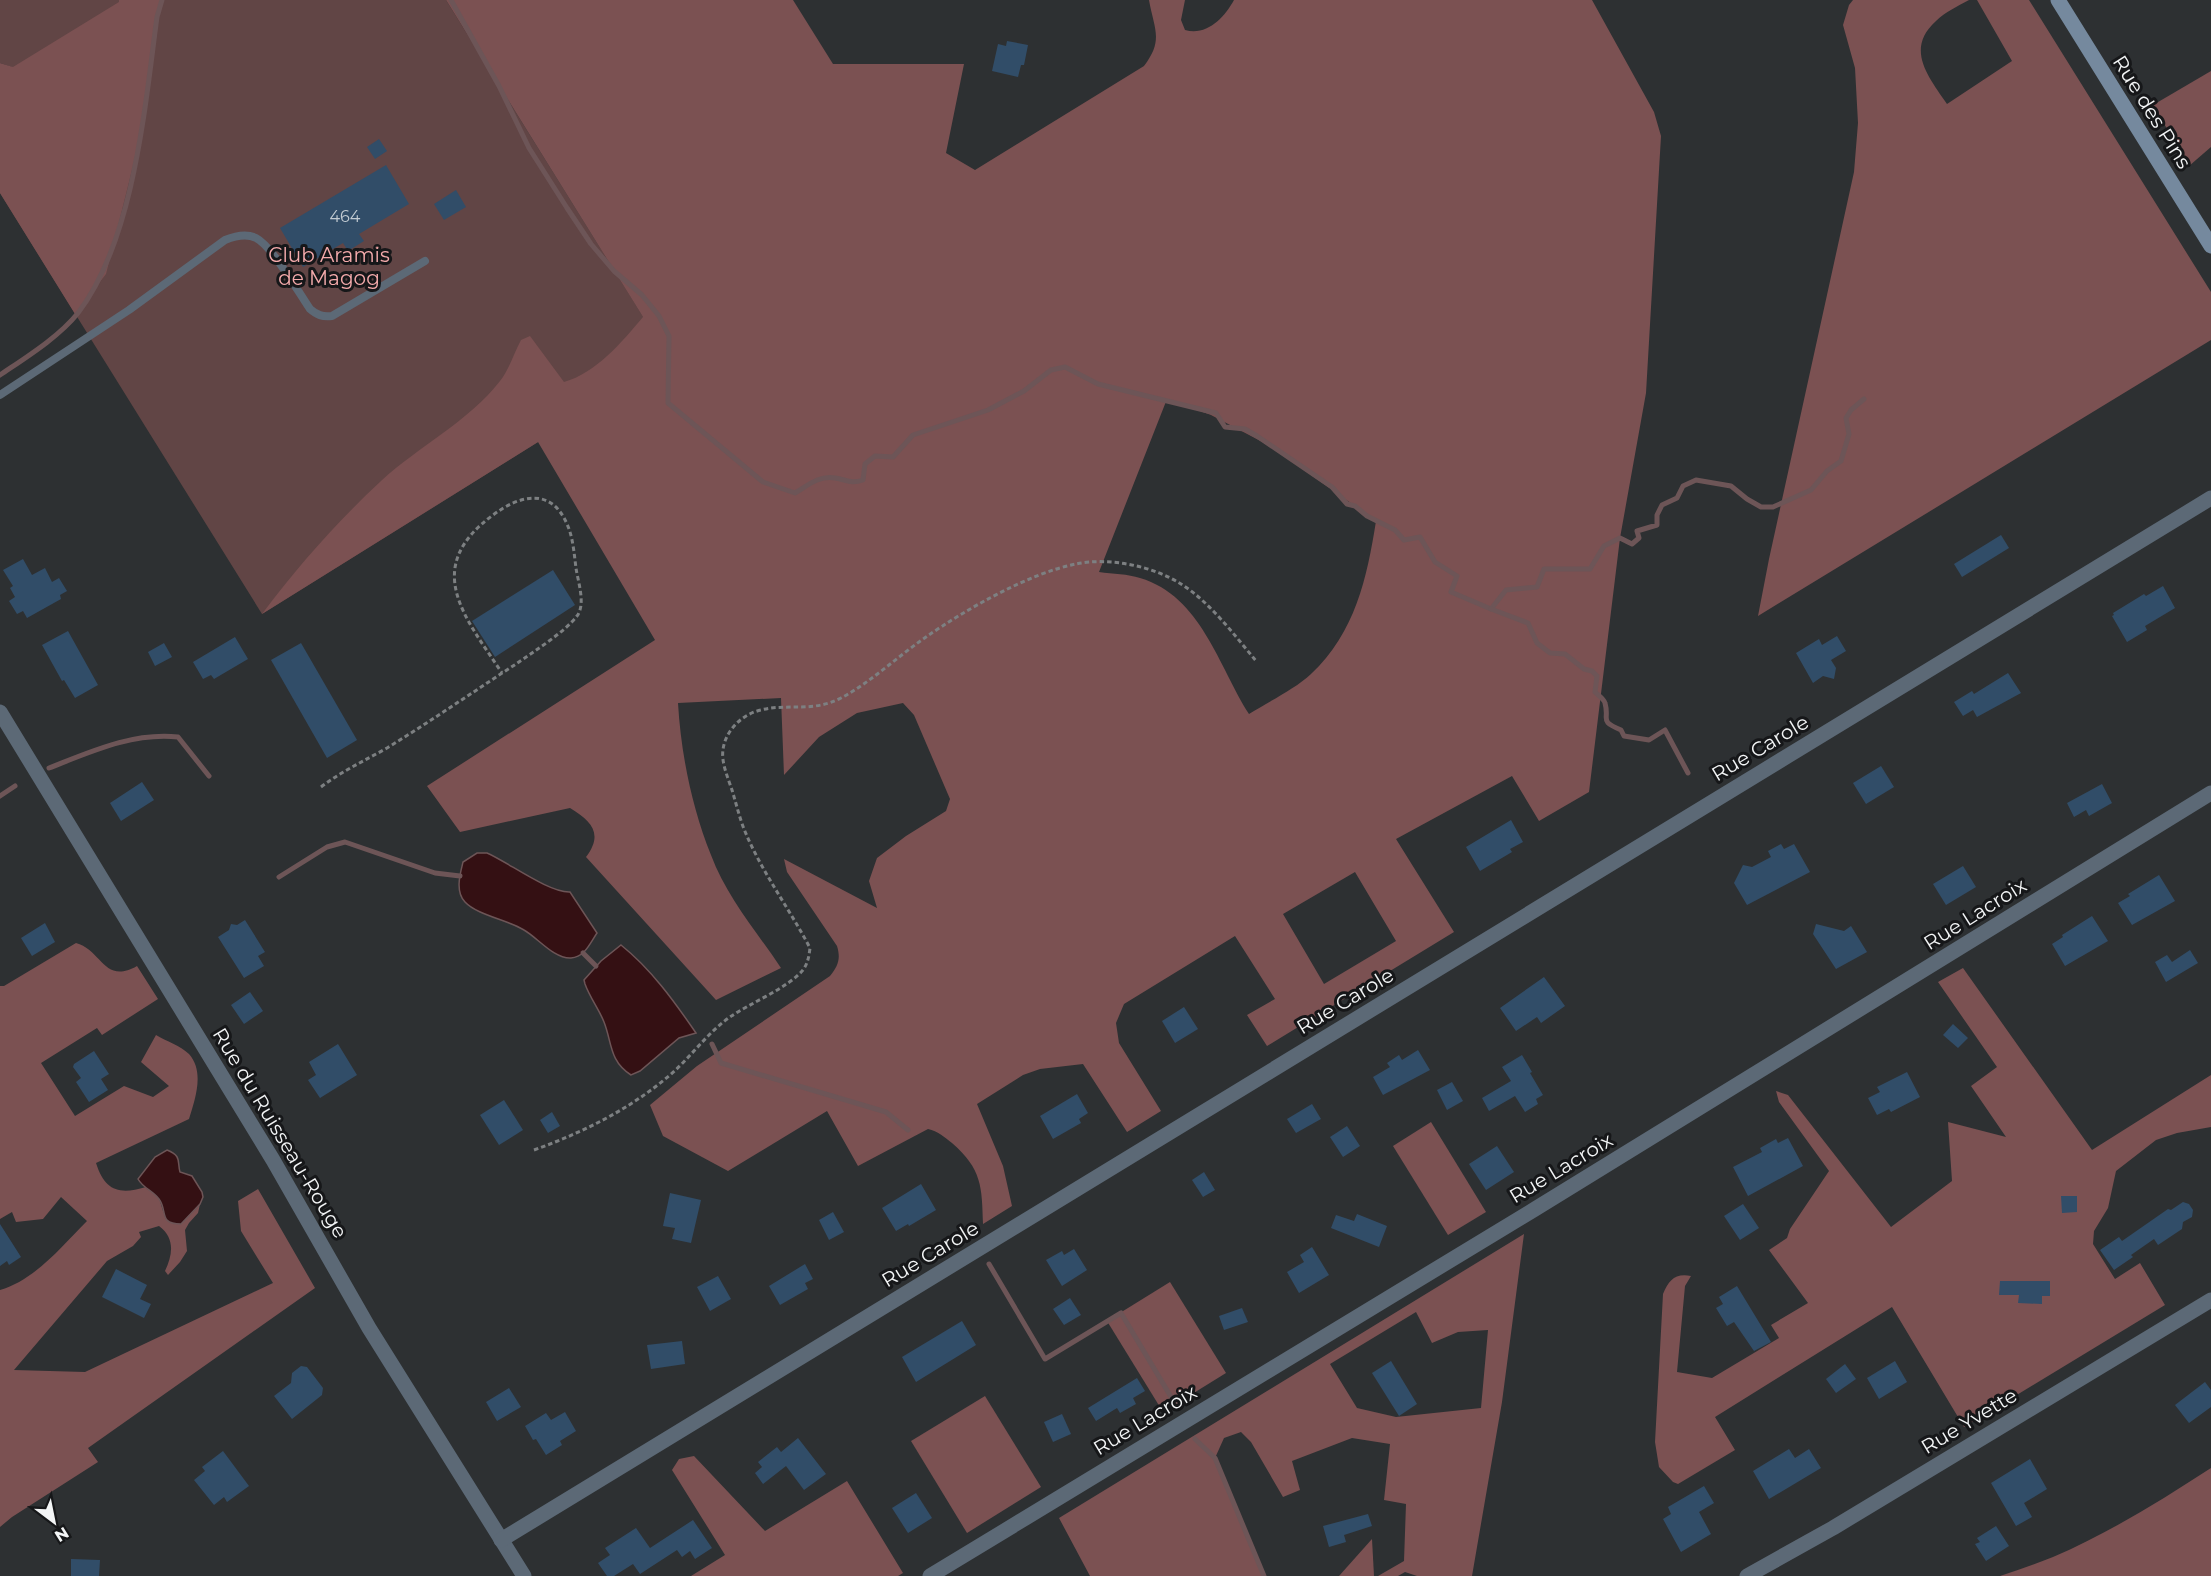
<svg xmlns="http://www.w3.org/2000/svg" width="2211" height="1576" font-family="Montserrat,sans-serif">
  <rect width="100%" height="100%" fill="#2d3032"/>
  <polygon fill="#614545" points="0,0 119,0 119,2 122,0 446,0 670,360 262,614 0,193 12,67 0,63"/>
  <g fill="#7b5152" fill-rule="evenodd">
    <polygon points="119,0 164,0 159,12 136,154 106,274 75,314 0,193 0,63 13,67 119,2"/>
    <path d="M446 0H793L833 64H964L946 153 975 170 1144 66C1164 40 1154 29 1149 0H1185L1181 20 1185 30C1207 36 1224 18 1234 0H1592L1654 112 1661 136 1646 393 1620 538 1589 792 1539 821 1512 776 1396 839 1454 932 1267 1046 1247 1015 1275 999 1235 936 1124 1004 1116 1023 1119 1043 1161 1111 1127 1132 1083 1064 1040 1069 1023 1075 977 1104 1003 1166 1012 1206 983 1224C982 1187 982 1169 952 1143 944 1137 938 1131 928 1129L858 1166 827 1111 728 1171 663 1136 650 1105 697 1066 830 976C838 966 841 959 837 946L787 872 784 859 877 908 869 881 877 858 906 836 946 811 950 799 914 715 903 703 857 713 819 737 784 775 781 698 678 703C681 754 692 808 711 855 726 896 757 932 781 968L716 1000 586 857C604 833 591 821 570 808L460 832 427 786 655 640 538 442 262 614C298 566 337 522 381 481 419 446 468 422 500 381 509 370 514 353 521 340L530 336 564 382C596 373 622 342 643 317ZM1167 399 1211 415 1270 446 1376 521C1367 578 1355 633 1311 674 1295 689 1268 702 1249 714 1219 667 1201 596 1140 578 1128 574 1113 574 1099 572ZM1355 872 1396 941 1324 984 1283 914Z"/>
    <path d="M1853 0H1969C1958 6 1945 12 1936 21 1905 49 1928 76 1947 104L2012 61 1977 0H2029L2211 292V340L1758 616 1769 559 1854 172 1858 123 1855 68 1843 25 1849 5Z"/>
    <polygon points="2211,71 2211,147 2189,166 2153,105"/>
    <path d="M76 943C102 950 104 985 137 966L158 999 102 1035 97 1028 41 1063 75 1116 124 1086 153 1097 169 1086 141 1062 156 1035C166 1041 181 1046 189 1054 205 1072 195 1099 189 1119L96 1163C105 1191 119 1195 146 1187L159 1198 163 1211 181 1224 200 1204 198 1213 189 1223 185 1230 187 1251 180 1262 168 1275 165 1271C173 1254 175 1238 159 1226L139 1232 141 1237 133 1246 107 1261 14 1370 85 1372 273 1283 241 1231 238 1201 258 1189 315 1288 88 1448 98 1462 12 1517 0 1527V1290C35 1280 62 1246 87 1221L61 1197 43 1219 16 1222 12 1212 0 1219V986H4Z"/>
    <path d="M1963 968 2092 1150 2211 1075V1127L2177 1133 2156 1140 2116 1171 2108 1208 2094 1231 2093 1244 2115 1279 2140 1263 2165 1305 1964 1427 1892 1307 1715 1417 1735 1450 1678 1484 1673 1482 1659 1467 1655 1442 1663 1294C1669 1280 1675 1273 1691 1276L1685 1286 1677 1372 1712 1378 1779 1338 1771 1325 1808 1303 1769 1250 1787 1238 1790 1229 1829 1171 1779 1102 1776 1091 1788 1095 1891 1227 1952 1181 1948 1122 2006 1137 1971 1086 1997 1067 1938 982Z"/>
    <polygon points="1431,1122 1486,1212 1448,1235 1393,1146"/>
    <path d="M1524 1234 1502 1402 1472 1576H1417L1405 1572 1398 1576H1378L1404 1561 1406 1504 1384 1500 1390 1444 1352 1438 1292 1461 1300 1490 1283 1497 1251 1442 1241 1432 1224 1438 1215 1458 1264 1576H1090L1059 1518ZM1416 1312 1432 1343 1458 1332 1488 1330 1481 1408 1396 1417 1357 1408 1330 1364Z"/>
    <polygon points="1170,1282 1226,1373 1163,1412 1107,1321"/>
    <polygon points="985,1396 1041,1487 967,1533 911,1441"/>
    <polygon points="694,1456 765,1531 847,1481 903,1573 898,1576 691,1576 725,1555 672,1470 679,1459"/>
    <path d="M2211 1468V1576H2000C2018 1570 2036 1564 2053 1557 2109 1533 2160 1501 2211 1468Z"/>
    <polygon points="1372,1539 1374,1576 1339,1576"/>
  </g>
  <g fill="#341013" stroke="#6d5557" stroke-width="1.5">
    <path d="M477 853H487C508 862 549 893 570 892L597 933C590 943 585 957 571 958 554 959 538 938 524 930 508 920 477 915 465 902 455 892 460 874 463 862Z"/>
    <path d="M621 945C651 969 674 1001 696 1033L679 1038 640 1071 631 1075C609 1061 612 1042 604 1022 599 1009 590 998 585 984L584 980 601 961Z"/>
    <path d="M167 1150C182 1156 177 1161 180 1172L192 1176 202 1192 203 1197 200 1204 181 1224C158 1224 168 1211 159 1199 153 1191 143 1188 138 1179L155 1157Z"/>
  </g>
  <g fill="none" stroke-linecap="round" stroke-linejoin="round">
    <g stroke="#6d5557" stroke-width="5">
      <path d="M451 0 499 86 529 148 567 208 591 244 614 271 642 295 659 316 669 336 668 403 763 482 795 493C807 486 819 475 835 478 847 480 851 484 863 480L865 464 875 456 893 457 913 435 988 410 1024 391 1051 370 1065 367 1098 384 1216 413 1225 427 1245 429 1257 436 1332 487 1347 504 1355 506 1367 516 1395 530 1404 540 1420 537 1435 562 1457 576 1451 592 1491 609 1506 590 1537 587 1544 569H1590L1604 546 1620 538 1632 544 1639 538 1637 531 1657 525V515L1662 505 1677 498 1683 486 1696 480 1731 486 1747 499 1761 507H1773L1811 490 1827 471 1841 461 1849 434 1846 418 1851 410 1864 399"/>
      <path d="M0 375C25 358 59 337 78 313 134 240 145 106 157 17L162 0"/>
      <path d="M1491 609 1528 623 1537 643 1550 653 1565 654 1584 669 1592 671 1597 676 1595 692C1598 695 1604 699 1605 703 1610 721 1598 720 1621 730L1624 736 1649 740 1665 730 1688 773"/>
      <path d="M49 768C90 752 133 732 178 737L209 776"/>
      <polyline points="0,796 15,786"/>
      <polyline points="279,877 327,847 345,842 435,873 460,876"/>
      <polyline points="583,953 596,966"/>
      <polyline points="712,1044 721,1063 886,1112 908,1130"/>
      <polyline points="989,1264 1045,1359 1121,1313 1177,1407"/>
      <polyline points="1195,1439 1215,1458 1264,1576"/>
    </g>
  </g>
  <g fill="#314d68">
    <polygon points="1007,41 1028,45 1024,65 1021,65 1018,77 992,71 998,44 1006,46"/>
    <polygon points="379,139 387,151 375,159 367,147"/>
    <polygon points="386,165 409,204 359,234 364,241 348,251 343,243 303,267 280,228"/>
    <polygon points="456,190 466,207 444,220 434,204"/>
    <polygon points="2001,535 2009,548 1962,577 1954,564"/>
    <polygon points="23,559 32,575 45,568 52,582 59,578 67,591 60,595 61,599 27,618 23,611 17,614 9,601 15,597 10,588 13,586 3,570"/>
    <polygon points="553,570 575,605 495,657 472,621"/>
    <polygon points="2163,586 2175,608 2145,626 2147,630 2127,642 2112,616 2114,615 2113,613 2144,594 2146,596"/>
    <polygon points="68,631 98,685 75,698 64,680 62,681 42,645"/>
    <polygon points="1837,636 1846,651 1831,660 1836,668 1834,679 1823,676 1813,683 1796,653 1819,639 1822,645"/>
    <polygon points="235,637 248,659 214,679 211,675 203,679 193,662"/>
    <polygon points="164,643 172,657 155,666 148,652"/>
    <polygon points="301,643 357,740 327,758 271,660"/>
    <polygon points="2008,673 2021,693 1977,717 1973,710 1963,716 1954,702 1972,691 1974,694"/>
    <polygon points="1881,766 1894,787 1866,804 1853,783"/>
    <polygon points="142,782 154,800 121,821 110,803"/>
    <polygon points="2102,784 2112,803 2089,816 2086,810 2074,817 2067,803"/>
    <polygon points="1511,820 1523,842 1510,849 1512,852 1480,871 1466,847"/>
    <polygon points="1781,844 1784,849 1794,844 1810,872 1747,905 1734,883 1743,865 1752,867 1771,857 1768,851"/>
    <polygon points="1963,866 1976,887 1946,905 1933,884"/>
    <polygon points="2159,875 2175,901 2132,925 2118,903 2130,896 2128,894"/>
    <polygon points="2092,916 2108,941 2065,966 2052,944 2063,937 2062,935"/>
    <polygon points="245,920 265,952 258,956 264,966 244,978 218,937 229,930 231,924 237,925"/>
    <polygon points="45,923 55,942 32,956 21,938"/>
    <polygon points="1816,924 1844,931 1851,926 1867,952 1836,969 1813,934"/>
    <polygon points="2190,950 2198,963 2166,982 2155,962 2167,955 2172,962"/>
    <polygon points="1544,977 1565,1006 1541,1023 1537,1017 1516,1031 1500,1008"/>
    <polygon points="250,992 263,1011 244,1024 231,1005"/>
    <polygon points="1184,1007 1198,1029 1175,1043 1162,1021"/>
    <polygon points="1953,1024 1968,1038 1958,1048 1943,1035"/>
    <polygon points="338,1044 357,1075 320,1098 308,1080 316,1075 309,1062"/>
    <polygon points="1418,1050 1430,1070 1383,1095 1373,1077 1390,1067 1387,1063 1399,1055 1402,1060"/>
    <polygon points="94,1051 109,1074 101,1079 108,1090 89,1102 76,1082 81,1078 73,1067 74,1064"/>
    <polygon points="1522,1055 1532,1072 1530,1073 1543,1095 1536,1099 1538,1104 1525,1112 1515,1096 1489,1111 1482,1098 1511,1081 1502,1067"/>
    <polygon points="1907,1072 1920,1097 1891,1112 1889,1109 1877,1115 1868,1098 1880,1092 1877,1087"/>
    <polygon points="1452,1082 1463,1101 1447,1110 1437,1090"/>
    <polygon points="1077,1094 1088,1113 1079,1119 1081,1123 1053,1139 1040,1116"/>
    <polygon points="504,1100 523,1130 499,1145 480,1115"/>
    <polygon points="1312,1104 1321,1119 1296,1133 1287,1119"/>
    <polygon points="552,1112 560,1126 548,1133 540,1120"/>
    <polygon points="1347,1126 1360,1146 1343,1157 1330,1137"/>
    <polygon points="1788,1138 1803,1166 1748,1196 1733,1167 1762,1152 1760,1148 1776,1139 1778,1143"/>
    <polygon points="1497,1146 1514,1172 1486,1190 1469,1164"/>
    <polygon points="1204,1172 1215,1190 1203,1197 1192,1180"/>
    <polygon points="921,1184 936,1210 909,1226 908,1224 896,1231 882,1208"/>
    <polygon points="670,1193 701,1200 691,1243 672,1239 675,1228 663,1226"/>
    <polygon points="2061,1196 2077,1196 2077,1212 2062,1213"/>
    <polygon points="2183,1202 2189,1204 2193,1210 2192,1217 2183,1222 2182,1229 2158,1245 2154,1239 2131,1255 2133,1257 2114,1270 2100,1250 2119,1237 2122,1241 2168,1209 2171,1210"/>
    <polygon points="1743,1204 1759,1228 1740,1240 1724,1216"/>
    <polygon points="833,1212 844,1232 829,1240 819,1220"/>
    <polygon points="1357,1214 1387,1226 1379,1247 1331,1228 1336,1215 1354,1221"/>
    <polygon points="0,1224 21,1257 9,1265 7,1261 0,1266"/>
    <polygon points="1312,1247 1329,1275 1299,1293 1287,1272 1304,1262 1300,1255"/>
    <polygon points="1074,1249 1087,1270 1062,1286 1046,1260 1062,1251 1064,1255"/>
    <polygon points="805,1264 813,1279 805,1283 808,1289 780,1305 769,1286"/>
    <polygon points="116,1269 147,1285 140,1299 151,1304 144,1318 102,1297"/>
    <polygon points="718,1276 731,1299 710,1311 697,1287"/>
    <polygon points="2000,1281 2050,1281 2050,1296 2042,1296 2042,1304 2018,1303 2019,1295 1999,1295"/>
    <polygon points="1737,1286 1771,1342 1754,1351 1734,1322 1727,1326 1716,1308 1723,1304 1719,1297"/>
    <polygon points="1070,1298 1081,1315 1064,1325 1053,1309"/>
    <polygon points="1242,1308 1248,1322 1224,1330 1219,1316"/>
    <polygon points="962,1321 976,1345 916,1382 902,1357"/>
    <polygon points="682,1341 685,1364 651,1369 647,1345"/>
    <polygon points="1391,1361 1417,1404 1399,1416 1372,1373"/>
    <polygon points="1895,1361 1907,1382 1879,1399 1867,1378"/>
    <polygon points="1845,1364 1856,1379 1836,1393 1826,1379"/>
    <polygon points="301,1366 307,1367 323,1388 322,1395 292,1419 274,1396 291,1383 292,1373"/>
    <polygon points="1137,1378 1145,1391 1133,1398 1136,1404 1120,1413 1117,1408 1096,1421 1088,1408"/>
    <polygon points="2205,1382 2211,1390 2211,1407 2189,1423 2175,1405"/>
    <polygon points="509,1388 521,1407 497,1421 486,1402"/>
    <polygon points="565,1412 576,1431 560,1441 562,1445 546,1455 536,1439 533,1440 525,1426 546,1413 551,1420"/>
    <polygon points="1062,1414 1071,1434 1053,1442 1044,1422"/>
    <polygon points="798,1438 826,1474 804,1490 786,1466 763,1484 755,1473 762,1467 758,1462 777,1447 781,1452"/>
    <polygon points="1789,1449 1795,1458 1809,1449 1821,1468 1769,1499 1753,1471"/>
    <polygon points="223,1451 249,1486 227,1502 224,1497 214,1505 194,1480 205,1471 202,1467"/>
    <polygon points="2030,1459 2047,1489 2024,1503 2032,1517 2016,1526 1991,1483"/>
    <polygon points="1704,1486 1714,1503 1699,1512 1711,1534 1681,1552 1663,1519 1671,1514 1668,1507"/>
    <polygon points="916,1493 932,1518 908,1533 892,1508"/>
    <polygon points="1368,1514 1372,1526 1344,1535 1346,1542 1329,1547 1323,1526"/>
    <polygon points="693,1520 712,1548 695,1559 690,1551 682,1557 677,1550 640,1574 633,1564 614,1576 607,1576 598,1563 610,1555 605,1548 636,1528 650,1548"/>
    <polygon points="1996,1526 2009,1546 1986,1561 1975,1544 1980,1542 1977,1538"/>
    <polygon points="71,1559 100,1560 99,1576 71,1576"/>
  </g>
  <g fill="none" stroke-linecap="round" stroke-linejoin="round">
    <g stroke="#7d8082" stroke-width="3" stroke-dasharray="4.5 3" stroke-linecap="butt">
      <path d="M321 787C342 771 364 761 387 748 431 721 473 692 516 664 533 652 565 632 577 616 586 604 578 582 576 568 574 553 573 537 567 524 551 487 520 495 493 515 421 568 465 617 502 673"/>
      <path d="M534 1150C584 1132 630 1109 670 1075 691 1057 707 1033 730 1017 750 1003 788 988 803 970 808 963 809 956 810 948 789 908 761 871 744 829 739 816 736 803 732 790 728 778 721 762 723 750 725 731 742 714 761 710 788 703 812 713 841 698 871 682 897 657 926 637 965 610 1029 573 1076 564 1109 557 1153 566 1181 584 1210 602 1235 636 1257 662"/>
    </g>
    <path stroke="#5c6976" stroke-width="8" d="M0 395 129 310 225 240C235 236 246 233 256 238 272 246 299 293 310 309 317 315 322 317 332 316L425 261"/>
    <g stroke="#5c6976" stroke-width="15">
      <polyline points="0,712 273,1160 369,1328 524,1576"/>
      <polyline points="501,1540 2211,498"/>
      <polyline points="930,1576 1535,1209 2211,793"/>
      <polyline points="1747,1576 1833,1528 2211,1300"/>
    </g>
    <polyline stroke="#75899e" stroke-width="15" points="2058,0 2211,246"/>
  </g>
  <g text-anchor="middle" stroke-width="6" stroke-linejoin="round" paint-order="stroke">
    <g font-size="16" fill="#c2cbd2">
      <text x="345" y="222">464</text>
    </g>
    <g font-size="20" fill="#f3f5f6" stroke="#161719">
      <text transform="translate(2152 112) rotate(58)" y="7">Rue des Pins</text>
      <text transform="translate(1760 748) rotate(-31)" y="7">Rue Carole</text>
      <text transform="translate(1975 914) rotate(-32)" y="7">Rue Lacroix</text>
      <text transform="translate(1345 1001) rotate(-31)" y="7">Rue Carole</text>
      <text transform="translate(280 1133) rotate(59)" y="7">Rue du Ruisseau-Rouge</text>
      <text transform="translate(1561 1168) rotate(-31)" y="7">Rue Lacroix</text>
      <text transform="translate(930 1254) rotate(-31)" y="7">Rue Carole</text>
      <text transform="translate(1145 1420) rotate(-31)" y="7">Rue Lacroix</text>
      <text transform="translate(1969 1421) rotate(-31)" y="7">Rue Yvette</text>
    </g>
    <g font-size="20" fill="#f5abac" stroke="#161719">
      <text x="329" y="262">Club Aramis<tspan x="329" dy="23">de Magog</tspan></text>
    </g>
  </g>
  <g transform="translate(54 1522) rotate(148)" stroke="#161719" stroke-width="4.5" paint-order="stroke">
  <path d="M0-4.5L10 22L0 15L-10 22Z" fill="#f3f5f6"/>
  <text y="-9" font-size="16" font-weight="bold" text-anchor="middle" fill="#f3f5f6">N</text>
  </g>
</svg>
